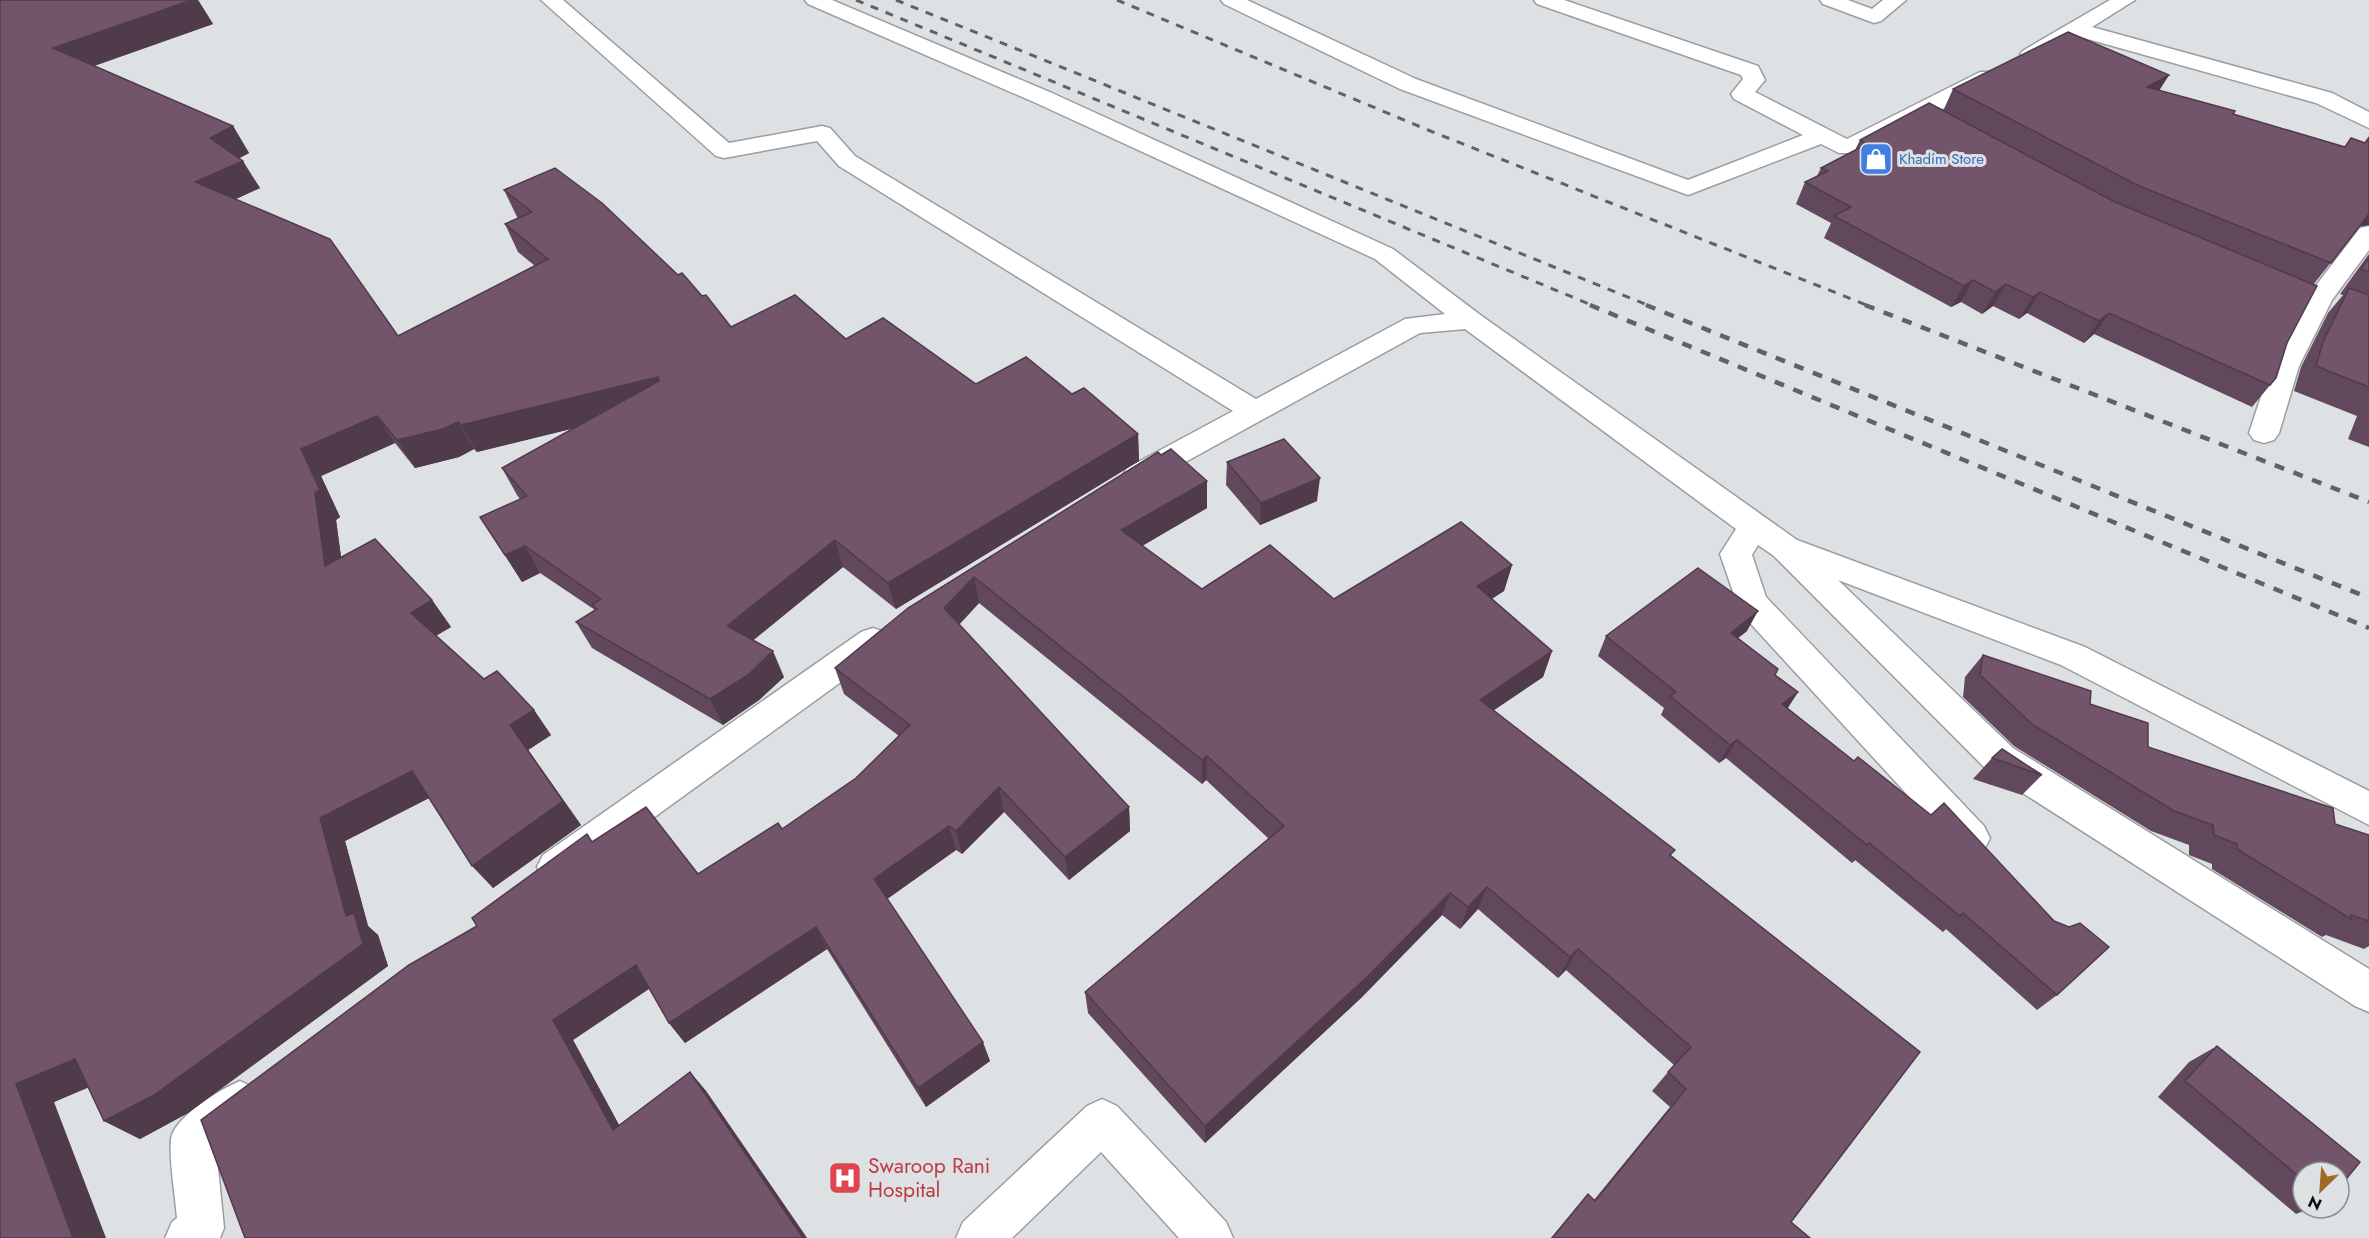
<svg xmlns="http://www.w3.org/2000/svg" width="2369" height="1238" font-family="Jost,sans-serif">
  <rect width="100%" height="100%" fill="#dee1e4"/>
  <g fill="none" stroke-linecap="round" stroke-linejoin="round">
    <g stroke="#9b9ea1" stroke-width="3">
      <g id="street">
        <polygon points="541,0 563,0 729,143 822,126 830,128 855,156 1256,399 1405,319 1445,314 1375,259 1036,103 808,4 805,0 832,0 1052,93 1393,249 1479,314 1797,540 2085,647 2369,791 2369,825 2061,665 1838,580 2013,748 2369,969 2369,1012 2355,1006 1987,770 1774,556 1758,545 1752,555 1766,597 1984,826 1990,838 1984,850 1971,855 1958,850 1740,612 1720,554 1736,529 1465,329 1420,333 1149,482 1138,486 1127,482 1123,475 1127,468 1233,411 839,166 817,141 724,158 716,156"/>
        <polygon points="1221,0 1247,0 1416,79 1688,180 1803,135 1734,99 1731,94 1743,79 1741,75 1537,4 1534,0 1564,0 1758,66 1765,80 1755,92 1847,139 1980,72 1996,72 1999,77 1996,82 1855,153 1839,153 1821,144 1688,195 1400,89 1224,4"/>
        <polygon points="1820,0 1848,0 1872,9 1883,0 1906,0 1881,21 1874,23 1823,4"/>
        <path d="M2110 0H2135L2092 27 2332 93 2369 112V128L2316 103 2077 36C2062 45 2042 63 2024 58L2020 54 2024 50Z"/>
        <polygon points="2369,226 2369,250 2332,300 2299,366 2279,433 2274,440 2264,443 2254,440 2249,433 2271,366 2302,307 2259,289 2255,283 2259,277 2268,275 2277,277 2311,292 2360,228"/>
        <polygon points="873,628 885,632 890,641 885,650 569,879 556,884 543,879 537,867 543,855 861,632"/>
        <path d="M240 1081 255 1088 262 1103 255 1118 216 1148 224 1228 220 1238H165L172 1222 177 1218C175 1194 169 1162 171 1139 174 1117 221 1089 240 1081Z"/>
        <polygon points="1102,1099 1117,1106 1226,1222 1233,1238 1179,1238 1101,1152 1012,1238 956,1238 963,1222 1087,1106"/>
      </g>
    </g>
    <use href="#street" fill="#fff" fill-rule="evenodd"/>
    <g stroke="#606264" stroke-width="3" stroke-dasharray="8 8" stroke-linecap="butt">
      <polyline points="856,0 1594,306"/>
      <polyline points="896,0 1650,306"/>
      <polyline points="1117,0 1428,130 1869,306"/>
    </g>
    <g stroke="#606264" stroke-width="4.5" stroke-dasharray="10 10" stroke-linecap="butt">
      <polyline points="1590,305 2369,628"/>
      <polyline points="1646,305 2369,598"/>
      <polyline points="1865,305 2369,502"/>
    </g>
  </g>
  <g fill="#62485c">
    <polygon points="0,0 198,0 213,24 94,66 233,126 249,153 239,158 260,188 236,199 398,336 535,266 518,252 505,224 518,218 517,217 504,190 731,327 846,339 976,384 1072,394 1138,434 1139,461 896,609 843,567 753,640 784,677 759,700 723,725 592,648 576,622 595,610 540,573 522,582 480,517 520,499 517,495 502,468 574,428 477,452 474,449 459,457 415,468 395,443 321,476 340,517 336,520 341,557 432,600 451,627 436,636 484,679 534,710 551,735 528,750 581,825 493,888 429,798 345,841 368,926 378,935 388,966 188,1113 140,1139 104,1121 88,1087 54,1102 0,1238"/>
    <polygon points="2169,75 2159,90 2233,114 2345,147 2364,143 2369,136 2369,225 2360,226 2313,285 2287,343 2276,378 2252,407 2094,334 2084,343 2027,313 2019,319 1993,306 1982,314 1961,302 1951,307 1824,238 1831,223 1796,204 1805,182 1817,176 1821,168 1855,150 1860,140 1943,111 1953,89"/>
    <polygon points="2369,254 2369,447 2348,439 2357,416 2294,391 2301,367 2328,313 2343,295 2340,294"/>
    <polygon points="1158,452 1207,508 1142,546 1202,589 1334,599 1512,565 1504,591 1492,599 1552,651 1543,677 1494,710 1671,856 1791,1222 1810,1238 1551,1238 1588,1194 1594,1200 1670,1107 1652,1091 1674,1065 1566,970 1558,978 1478,909 1460,929 1442,915 1361,998 1205,1143 1088,1013 1085,992 1269,839 1206,780 1202,784 979,603 959,625 1129,807 1130,831 1069,880 1004,812 962,854 956,850 887,899 990,1061 926,1107 827,949 685,1043 669,1023 649,989 573,1040 619,1125 690,1072 706,1091 807,1238 245,1238 477,926 592,842 698,874 782,829 856,778 899,736 844,694 835,668"/>
    <polygon points="1227,462 1317,501 1260,525 1226,485"/>
    <polygon points="1747,631 1738,638 1775,675 1798,692 1787,708 2057,995 2037,1010 1946,929 1943,932 1855,860 1852,863 1726,758 1719,763 1661,715 1664,708 1598,656 1606,636"/>
    <polygon points="1983,655 2090,704 2148,747 2335,824 2369,921 2369,946 2364,949 2326,935 2322,937 2212,869 2212,864 2189,855 2189,845 2151,831 2014,746 1963,697 1965,677"/>
    <polygon points="1992,758 2042,775 2022,795 1973,779"/>
    <polygon points="2217,1046 2303,1172 2303,1208 2311,1208 2296,1214 2158,1097 2189,1062"/>
  </g>
  <g fill="#503b4b">
    <polygon points="192,0 198,0 213,24 71,74 53,48"/>
    <polygon points="2169,75 2154,99 2147,87"/>
    <polygon points="233,126 249,153 227,165 210,138"/>
    <polygon points="243,161 260,188 214,209 195,182"/>
    <polygon points="2369,214 2369,225 2358,227"/>
    <polygon points="1973,280 1961,302 1951,307 1964,286"/>
    <polygon points="2006,284 1993,306 1982,314 1995,292"/>
    <polygon points="2040,292 2027,313 2019,319 2033,297"/>
    <polygon points="2109,313 2094,334 2084,343 2099,321"/>
    <polygon points="658,377 669,405 477,452 461,425"/>
    <polygon points="377,416 395,443 321,476 340,517 336,520 346,593 325,566 301,449"/>
    <polygon points="458,422 474,449 459,457 415,468 397,440"/>
    <polygon points="1138,434 1139,461 896,609 888,583"/>
    <polygon points="1320,478 1317,501 1260,525 1261,503"/>
    <polygon points="1207,481 1207,508 1123,557 1121,530"/>
    <polygon points="835,540 843,567 739,652 727,626"/>
    <polygon points="525,546 540,573 522,582 505,555"/>
    <polygon points="1512,565 1504,591 1469,612 1477,586"/>
    <polygon points="974,577 979,603 950,634 944,608"/>
    <polygon points="432,600 451,627 430,639 411,613"/>
    <polygon points="1758,611 1747,631 1720,652 1731,633"/>
    <polygon points="773,651 784,677 759,700 723,725 710,699"/>
    <polygon points="1552,651 1543,677 1472,725 1480,700"/>
    <polygon points="1798,692 1786,711 1782,704"/>
    <polygon points="534,710 551,735 528,750 581,825 493,888 472,866 510,725"/>
    <polygon points="1737,740 1726,758 1719,763 1730,745"/>
    <polygon points="1207,756 1206,780 1202,784 1202,760"/>
    <polygon points="412,771 433,796 345,841 368,926 378,935 388,966 188,1113 140,1139 104,1121 346,916 320,818"/>
    <polygon points="999,787 1004,812 962,854 956,831"/>
    <polygon points="1129,807 1130,831 1069,880 1065,857"/>
    <polygon points="949,826 956,850 883,902 874,879"/>
    <polygon points="1869,843 1855,860 1852,863 1867,845"/>
    <polygon points="1487,887 1478,909 1460,929 1468,907"/>
    <polygon points="1450,893 1442,915 1361,998 1205,1143 1205,1126"/>
    <polygon points="816,927 827,949 685,1043 669,1023"/>
    <polygon points="1578,949 1566,970 1558,978 1570,957"/>
    <polygon points="636,965 653,986 573,1040 631,1147 613,1130 553,1020"/>
    <polygon points="983,1042 990,1061 926,1107 918,1088"/>
    <polygon points="75,1059 111,1078 54,1102 106,1238 73,1238 16,1084"/>
    <polygon points="690,1072 706,1091 807,1238 803,1238"/>
  </g>
  <g fill="#72546b" stroke="#503b4b" stroke-width="1.5">
    <polygon points="0,0 192,0 53,48 233,126 210,138 243,161 195,182 330,239 398,336 548,259 505,224 532,212 504,190 555,168 602,203 678,275 682,273 702,296 706,295 731,327 795,295 846,339 883,318 976,384 1026,357 1072,394 1084,388 1138,434 888,583 835,540 727,626 773,651 748,675 710,699 576,622 597,609 592,605 601,599 525,546 505,555 480,517 527,496 502,468 659,381 658,377 461,425 458,422 443,429 397,440 377,416 301,449 320,490 315,493 325,566 375,539 432,600 411,613 484,679 497,671 534,710 510,725 563,801 472,866 412,771 320,818 346,916 354,913 363,944 154,1095 104,1121 75,1059 16,1084 73,1238 0,1238"/>
    <polygon points="2068,32 2169,75 2147,87 2235,111 2233,114 2345,147 2351,138 2365,143 2369,138 2369,214 2331,263 2137,185 1953,89"/>
    <polygon points="1929,103 2115,202 2317,286 2287,343 2276,378 2270,385 2109,313 2099,321 2040,292 2033,297 2006,284 1995,292 1973,280 1964,286 1834,216 1851,207 1805,182 1828,171 1821,168 1867,144 1860,140"/>
    <polygon points="2369,258 2369,272 2361,269"/>
    <polygon points="2349,288 2369,295 2369,387 2316,366 2323,342"/>
    <polygon points="1284,439 1320,478 1261,503 1227,462"/>
    <polygon points="1171,449 1207,481 1121,530 1202,589 1270,545 1334,599 1461,522 1512,565 1477,586 1552,651 1480,700 1675,850 1670,855 1920,1052 1791,1222 1810,1238 1552,1238 1588,1194 1595,1201 1686,1089 1668,1072 1691,1047 1578,949 1570,957 1487,887 1468,907 1450,893 1367,977 1205,1126 1085,992 1284,826 1207,756 1202,760 974,577 944,608 1129,807 1065,857 999,787 956,831 949,826 874,879 983,1042 918,1088 816,927 669,1023 636,965 553,1020 613,1130 690,1072 803,1238 245,1238 201,1120 409,965 477,926 472,918 587,834 592,842 646,807 698,874 778,823 782,829 856,778 910,725 835,668 908,608 1158,452 1161,455"/>
    <polygon points="1698,568 1758,611 1731,633 1778,669 1775,675 1798,692 1782,704 1854,761 1858,757 1931,815 1944,803 2054,921 2069,927 2080,923 2109,947 2057,995 1963,913 1960,916 1869,843 1867,845 1737,740 1730,745 1670,696 1676,692 1606,636"/>
    <polygon points="1983,655 2091,691 2090,704 2148,723 2148,747 2333,808 2335,824 2369,835 2369,921 2351,915 2351,919 2237,849 2237,844 2214,835 2213,825 2174,811 2033,725 1980,675"/>
    <polygon points="2002,749 2042,775 1992,758"/>
    <polygon points="2217,1046 2360,1162 2339,1188 2339,1172 2303,1172 2303,1180 2185,1081"/>
  </g>
  <defs>
    <g id="shop-square" transform="scale(1.725)"><rect x="-9" y="-9" width="18" height="18" rx="4" fill="#3f7fe0" stroke="#dee1e4"/><path d="M-5-2.5h2.3a2.7 3.5 0 0 1 5.4 0H5L5.5 6h-11ZM-1.5-2.5h3a1.5 2.3 0 0 0-3 0Z" fill="#fff"/></g>
    <g id="hospital-square" transform="scale(1.725)"><rect x="-9" y="-9" width="18" height="18" rx="4" fill="#e0444e" stroke="#dee1e4"/><path d="M-5-5h3v3.5h4V-5h3V5h-3V1.5h-4V5h-3Z" fill="#fff"/></g>
  </defs>
  <g fill-rule="evenodd">
    <use href="#shop-square" x="1876" y="159"/>
    <use href="#hospital-square" x="845" y="1178"/>
  </g>
  <g text-anchor="middle" stroke-width="6" stroke-linejoin="round" paint-order="stroke">
    <g font-size="15" fill="#366cbe" stroke="#dee1e4" text-anchor="start">
      <text x="1899" y="164">Khadim Store</text>
    </g>
    <g font-size="21" fill="#be3a42" stroke="#dee1e4" text-anchor="start">
      <text x="868" y="1173">Swaroop Rani<tspan x="868" dy="24">Hospital</tspan></text>
    </g>
  </g>
  <g transform="translate(2321 1190) rotate(205)"><circle r="28" fill="#dee1e4" stroke="#8b8d8f" stroke-width="1.5"/>
  <path d="M0-4.5L10 22L0 15L-10 22Z" fill="#a06924"/>
  <text y="-9" font-size="16" font-weight="bold" text-anchor="middle" fill="#0e0f10">N</text>
  </g>
</svg>
